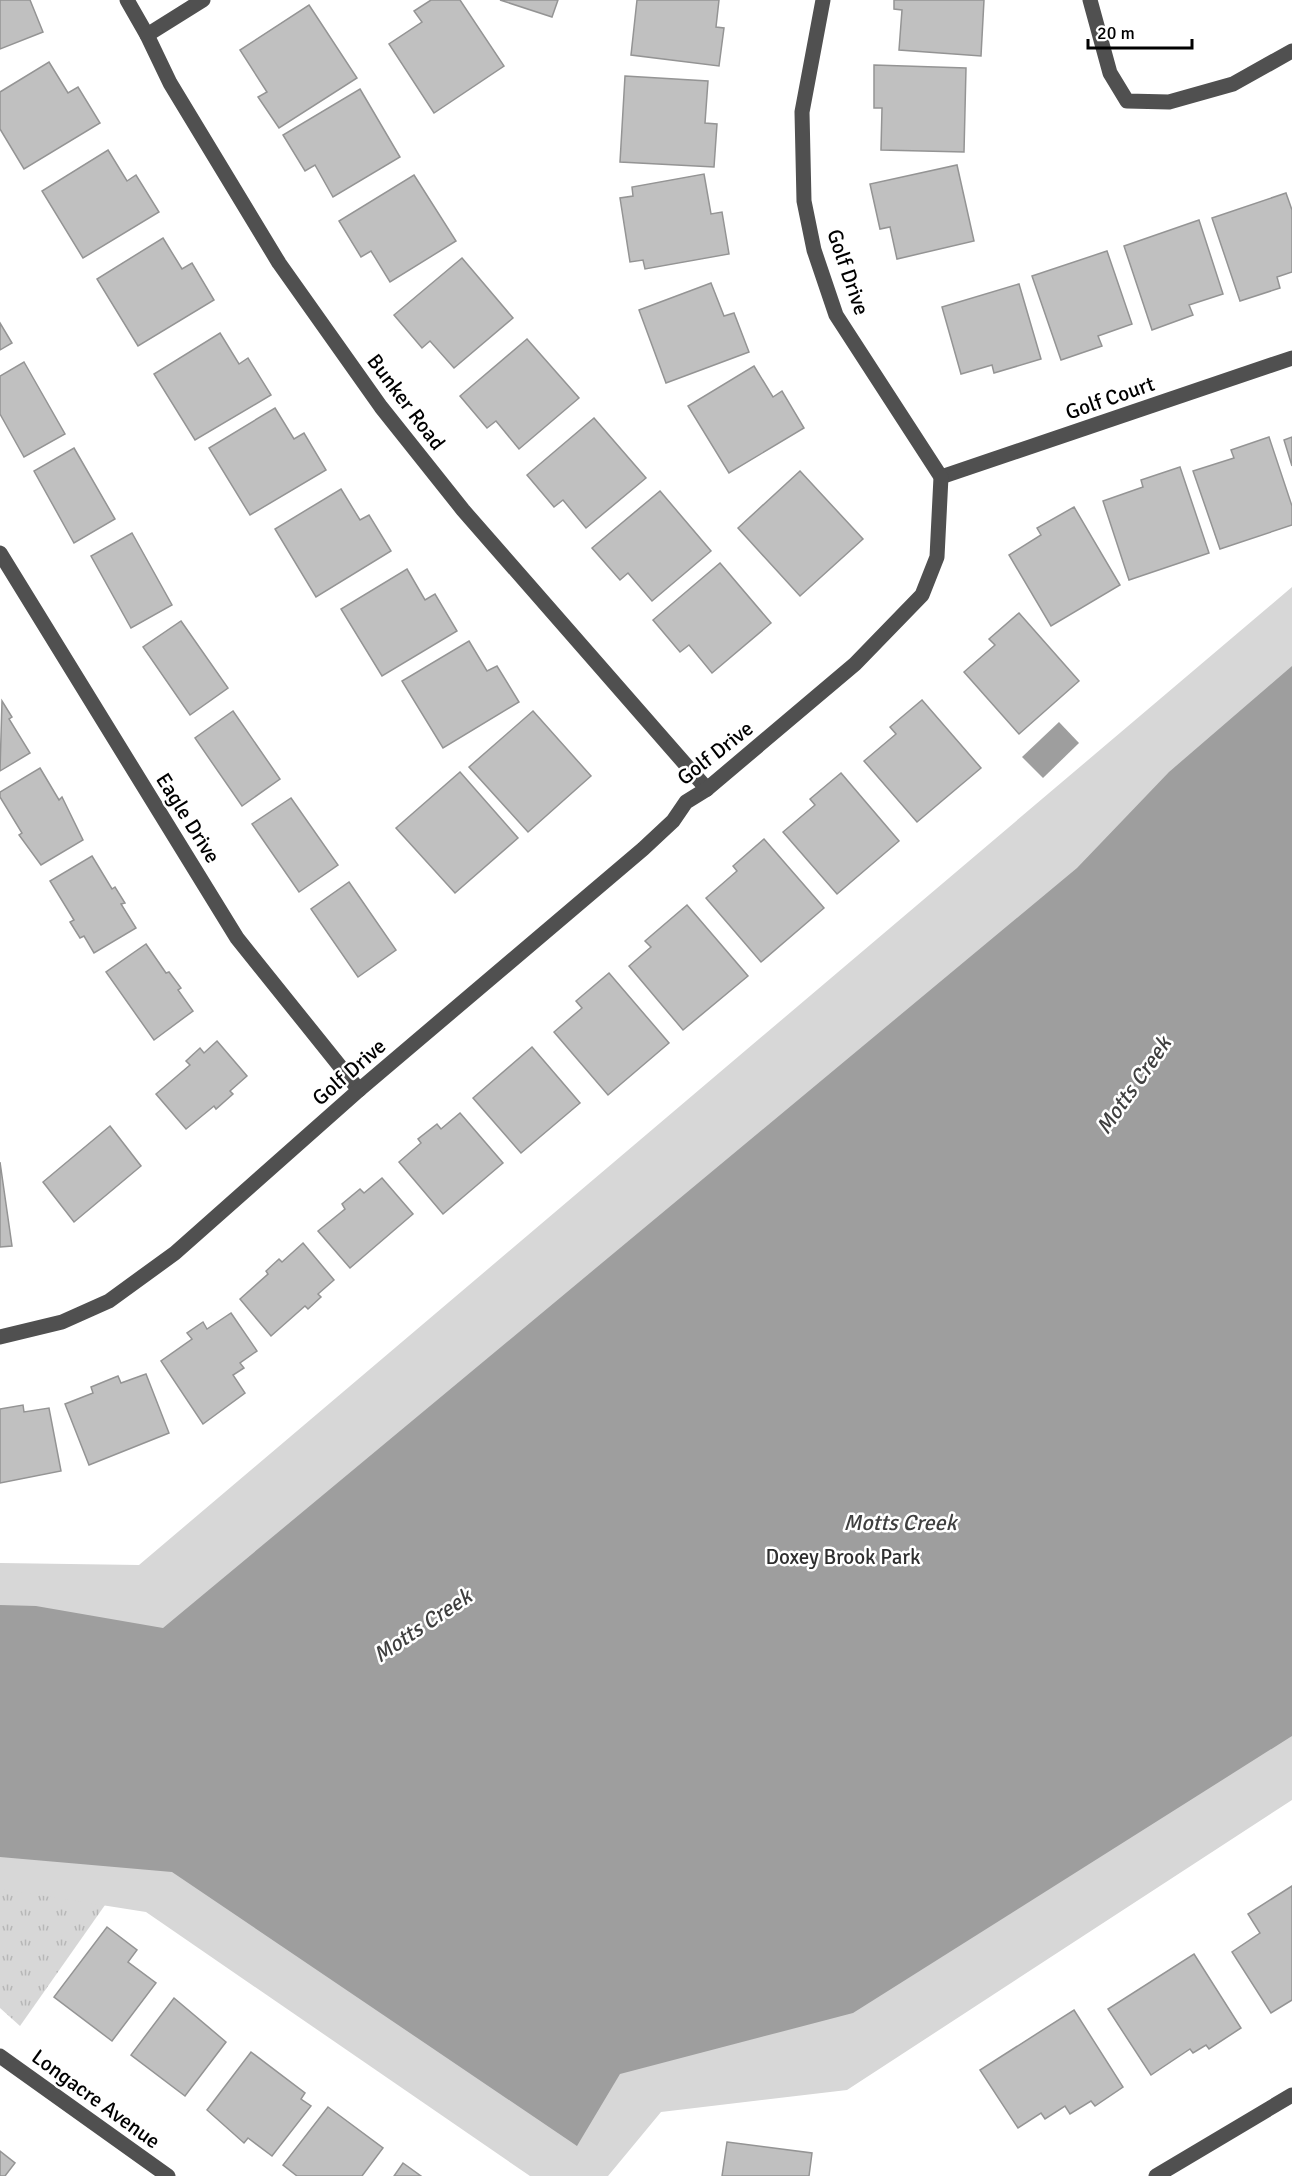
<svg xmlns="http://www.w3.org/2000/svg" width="1292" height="2176" font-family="Signika,sans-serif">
  <defs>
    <pattern id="grass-tufts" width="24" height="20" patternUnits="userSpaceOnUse" patternTransform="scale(1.5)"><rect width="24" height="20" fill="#d7d7d7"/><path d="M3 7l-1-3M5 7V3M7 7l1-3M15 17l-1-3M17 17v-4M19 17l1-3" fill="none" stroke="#b7b7b7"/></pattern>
  </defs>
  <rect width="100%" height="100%" fill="#fff"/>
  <polygon fill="url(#grass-tufts)" points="0,1857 131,1868 20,2026 0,2008"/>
  <polygon fill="#d7d7d7" points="1292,587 1292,1800 847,2090 661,2112 608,2176 530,2176 146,1912 0,1889 0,1563 139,1565"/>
  <g fill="#9e9e9e">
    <polygon points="1292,666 1292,1736 853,2013 620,2074 577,2146 172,1872 0,1857 0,1605 36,1606 163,1628 1077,868 1169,772"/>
    <polygon points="1059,722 1079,743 1043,778 1022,757"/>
  </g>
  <g fill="#c0c0c0" stroke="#949494" stroke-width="1.5">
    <polygon points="0,0 30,0 43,32 0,49"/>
    <polygon points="431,0 460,0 504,66 434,113 389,44 422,22 414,11"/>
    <polygon points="500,0 558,0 552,17"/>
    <polygon points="637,0 719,0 716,27 724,28 719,66 631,55"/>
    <polygon points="894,0 984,0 981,56 899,50 902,10 894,9"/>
    <polygon points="309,5 357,78 279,128 258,97 267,92 240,50"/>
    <polygon points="49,62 68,93 78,87 100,123 24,169 0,129 0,92"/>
    <polygon points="874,65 966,68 964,152 881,150 882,108 874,108"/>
    <polygon points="625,76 708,81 705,123 717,124 714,167 620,162"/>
    <polygon points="360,89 400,157 333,197 315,165 305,171 283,135"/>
    <polygon points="108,150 127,181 136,175 159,212 83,258 42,191"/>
    <polygon points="957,165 974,241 897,259 890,227 880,229 870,184"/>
    <polygon points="704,174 711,214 722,212 729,254 645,269 643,260 630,262 620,198 633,196 632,187"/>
    <polygon points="414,175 456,241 390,282 371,251 361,257 339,221"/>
    <polygon points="1286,193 1292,210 1292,272 1277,277 1280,288 1240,301 1212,218"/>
    <polygon points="1199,220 1223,294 1189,305 1193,315 1152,330 1124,246"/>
    <polygon points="163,238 182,269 192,263 214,300 138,346 97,279"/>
    <polygon points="1107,251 1132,324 1098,336 1102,346 1061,360 1032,276"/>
    <polygon points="462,258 513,318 454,368 430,341 422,348 394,315"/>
    <polygon points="711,283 724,316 734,313 749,352 666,383 639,310"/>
    <polygon points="1019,284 1041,359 994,373 992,365 961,374 942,307"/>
    <polygon points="0,323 12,343 0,350"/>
    <polygon points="220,333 239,364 248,358 271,395 195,440 154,374"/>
    <polygon points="527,339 579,398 519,449 496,421 487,428 460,396"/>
    <polygon points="24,362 65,434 24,457 0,414 0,376"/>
    <polygon points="754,366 773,397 782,391 804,428 729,473 688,406"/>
    <polygon points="275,408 294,439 304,433 326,470 250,515 209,448"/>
    <polygon points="594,418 646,478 586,528 563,500 554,507 527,475"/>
    <polygon points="1269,437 1292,506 1292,525 1220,549 1193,471 1234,458 1231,450"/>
    <polygon points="1292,437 1292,466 1284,440"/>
    <polygon points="74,448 115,519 74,543 34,471"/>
    <polygon points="1180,467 1209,553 1129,580 1103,501 1143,487 1141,480"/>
    <polygon points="800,471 863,539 800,596 738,528"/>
    <polygon points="341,489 360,520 369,515 391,551 316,597 275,529"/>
    <polygon points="660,491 711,551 652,601 628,573 620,580 592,548"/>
    <polygon points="1074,507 1120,585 1051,626 1009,555 1041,535 1037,528"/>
    <polygon points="132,533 172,605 131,628 91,556"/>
    <polygon points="720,563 771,623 712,673 689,645 680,652 653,620"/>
    <polygon points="407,569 425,600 435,594 457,631 382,676 341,609"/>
    <polygon points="1019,613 1079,681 1019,734 964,672 995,645 989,639"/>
    <polygon points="181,621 228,688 190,715 143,647"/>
    <polygon points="469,641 487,671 497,666 519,702 443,748 402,681"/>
    <polygon points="922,700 981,768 917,822 864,761 896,734 890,727"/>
    <polygon points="2,701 12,717 9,719 30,753 0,771"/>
    <polygon points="233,711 280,779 242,806 195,738"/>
    <polygon points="533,711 591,776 528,832 469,767"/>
    <polygon points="40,768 59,800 62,797 83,840 41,865 19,835 22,833 0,797 0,792"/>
    <polygon points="460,772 518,838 455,893 396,828"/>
    <polygon points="841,773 899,841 837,894 783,832 815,805 810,799"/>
    <polygon points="291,798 338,865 299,892 252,824"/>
    <polygon points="764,839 824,908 761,962 706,898 737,871 733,866"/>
    <polygon points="92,856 112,889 115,887 125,903 121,904 136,928 94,953 84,936 80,938 70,922 74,920 50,881"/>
    <polygon points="349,882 396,950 358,977 311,909"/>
    <polygon points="687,905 748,976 683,1030 629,966 651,947 645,941"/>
    <polygon points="146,944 166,973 169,972 181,988 178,990 193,1011 154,1040 106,972"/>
    <polygon points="609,973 669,1043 608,1095 554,1032 582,1008 576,1001"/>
    <polygon points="217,1041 247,1076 230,1091 233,1094 216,1109 214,1106 186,1129 156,1094 190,1065 186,1061 200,1048 204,1053"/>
    <polygon points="532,1047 580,1103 521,1153 473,1098"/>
    <polygon points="460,1113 503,1163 443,1214 399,1162 421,1143 418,1139 437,1124 441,1129"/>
    <polygon points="110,1126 141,1166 74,1222 43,1182"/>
    <polygon points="0,1162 12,1246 0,1247"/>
    <polygon points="382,1178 413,1214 350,1268 318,1231 345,1209 342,1204 360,1189 364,1193"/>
    <polygon points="303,1243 334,1280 318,1294 321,1297 308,1309 305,1306 271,1336 240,1299 268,1274 266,1271 279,1259 282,1262"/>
    <polygon points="231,1313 257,1351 240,1363 244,1368 233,1375 245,1393 203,1424 161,1361 192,1339 187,1333 203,1322 207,1329"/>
    <polygon points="146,1374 169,1433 89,1465 65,1404 93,1393 91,1387 118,1376 121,1383"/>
    <polygon points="23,1405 24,1412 49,1408 61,1471 0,1483 0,1409"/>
    <polygon points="1292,1886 1292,2000 1271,2013 1232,1952 1260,1933 1248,1914"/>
    <polygon points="107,1927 137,1950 128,1962 156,1983 112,2041 54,1997"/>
    <polygon points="1194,1954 1241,2028 1209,2049 1206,2045 1193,2053 1190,2049 1151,2075 1108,2009"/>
    <polygon points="174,1998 226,2042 185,2096 131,2055"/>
    <polygon points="1074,2010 1123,2087 1095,2106 1091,2101 1070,2114 1065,2106 1045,2119 1041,2113 1018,2128 980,2070"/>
    <polygon points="251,2052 305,2093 301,2099 311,2106 272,2156 248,2138 244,2143 207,2110"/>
    <polygon points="328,2107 383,2148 362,2176 297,2176 283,2165"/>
    <polygon points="727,2142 812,2153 809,2176 722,2176"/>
    <polygon points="0,2151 15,2163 5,2176 0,2176"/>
    <polygon points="403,2163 421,2176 394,2176"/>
  </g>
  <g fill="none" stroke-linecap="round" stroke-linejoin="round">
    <g stroke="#505050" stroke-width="15">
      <polyline points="127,0 147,35 170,83 279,263 381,407 463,510 707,789"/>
      <polyline points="1090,0 1110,73 1127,101 1169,102 1233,84 1292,51"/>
      <polyline points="147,35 203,0"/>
      <polyline points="941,477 1292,358"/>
      <polyline points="0,553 237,938 359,1090"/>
      <polyline points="0,1337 62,1322 109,1301 175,1253 359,1090 643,849 673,821 686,802 707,789 855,664 922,595 937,557 941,477 836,315 814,250 804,201 802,112 823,0"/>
      <polyline points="0,2056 168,2176"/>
      <polyline points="1156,2176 1292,2095"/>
    </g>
  </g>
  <g text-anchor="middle" stroke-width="5" stroke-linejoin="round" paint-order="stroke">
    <g font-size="21" fill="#000" stroke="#fff">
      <text transform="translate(848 272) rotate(71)" y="7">Golf Drive</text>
      <text transform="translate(1110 398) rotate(-19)" y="7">Golf Court</text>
      <text transform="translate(406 402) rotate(53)" y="7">Bunker Road</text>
      <text transform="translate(715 753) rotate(-38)" y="7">Golf Drive</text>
      <text transform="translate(188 818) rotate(58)" y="7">Eagle Drive</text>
      <text transform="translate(349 1072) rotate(-41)" y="7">Golf Drive</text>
      <text transform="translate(96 2099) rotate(36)" y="7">Longacre Avenue</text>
    </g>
    <g font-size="21" fill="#2e2e2e" stroke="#fff">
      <text x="843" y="1564">Doxey Brook Park</text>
    </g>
    <g font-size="22" font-style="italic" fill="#3f3f3f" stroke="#fff">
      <text transform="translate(1133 1085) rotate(-55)" y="8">Motts Creek</text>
      <text x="900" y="1530">Motts Creek</text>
      <text transform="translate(422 1625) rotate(-34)" y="8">Motts Creek</text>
    </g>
  </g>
  <path d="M1088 39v9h104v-9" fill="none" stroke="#000000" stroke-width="3"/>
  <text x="1097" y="39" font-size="18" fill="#000000" stroke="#ffffff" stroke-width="4.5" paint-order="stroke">20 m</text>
</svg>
